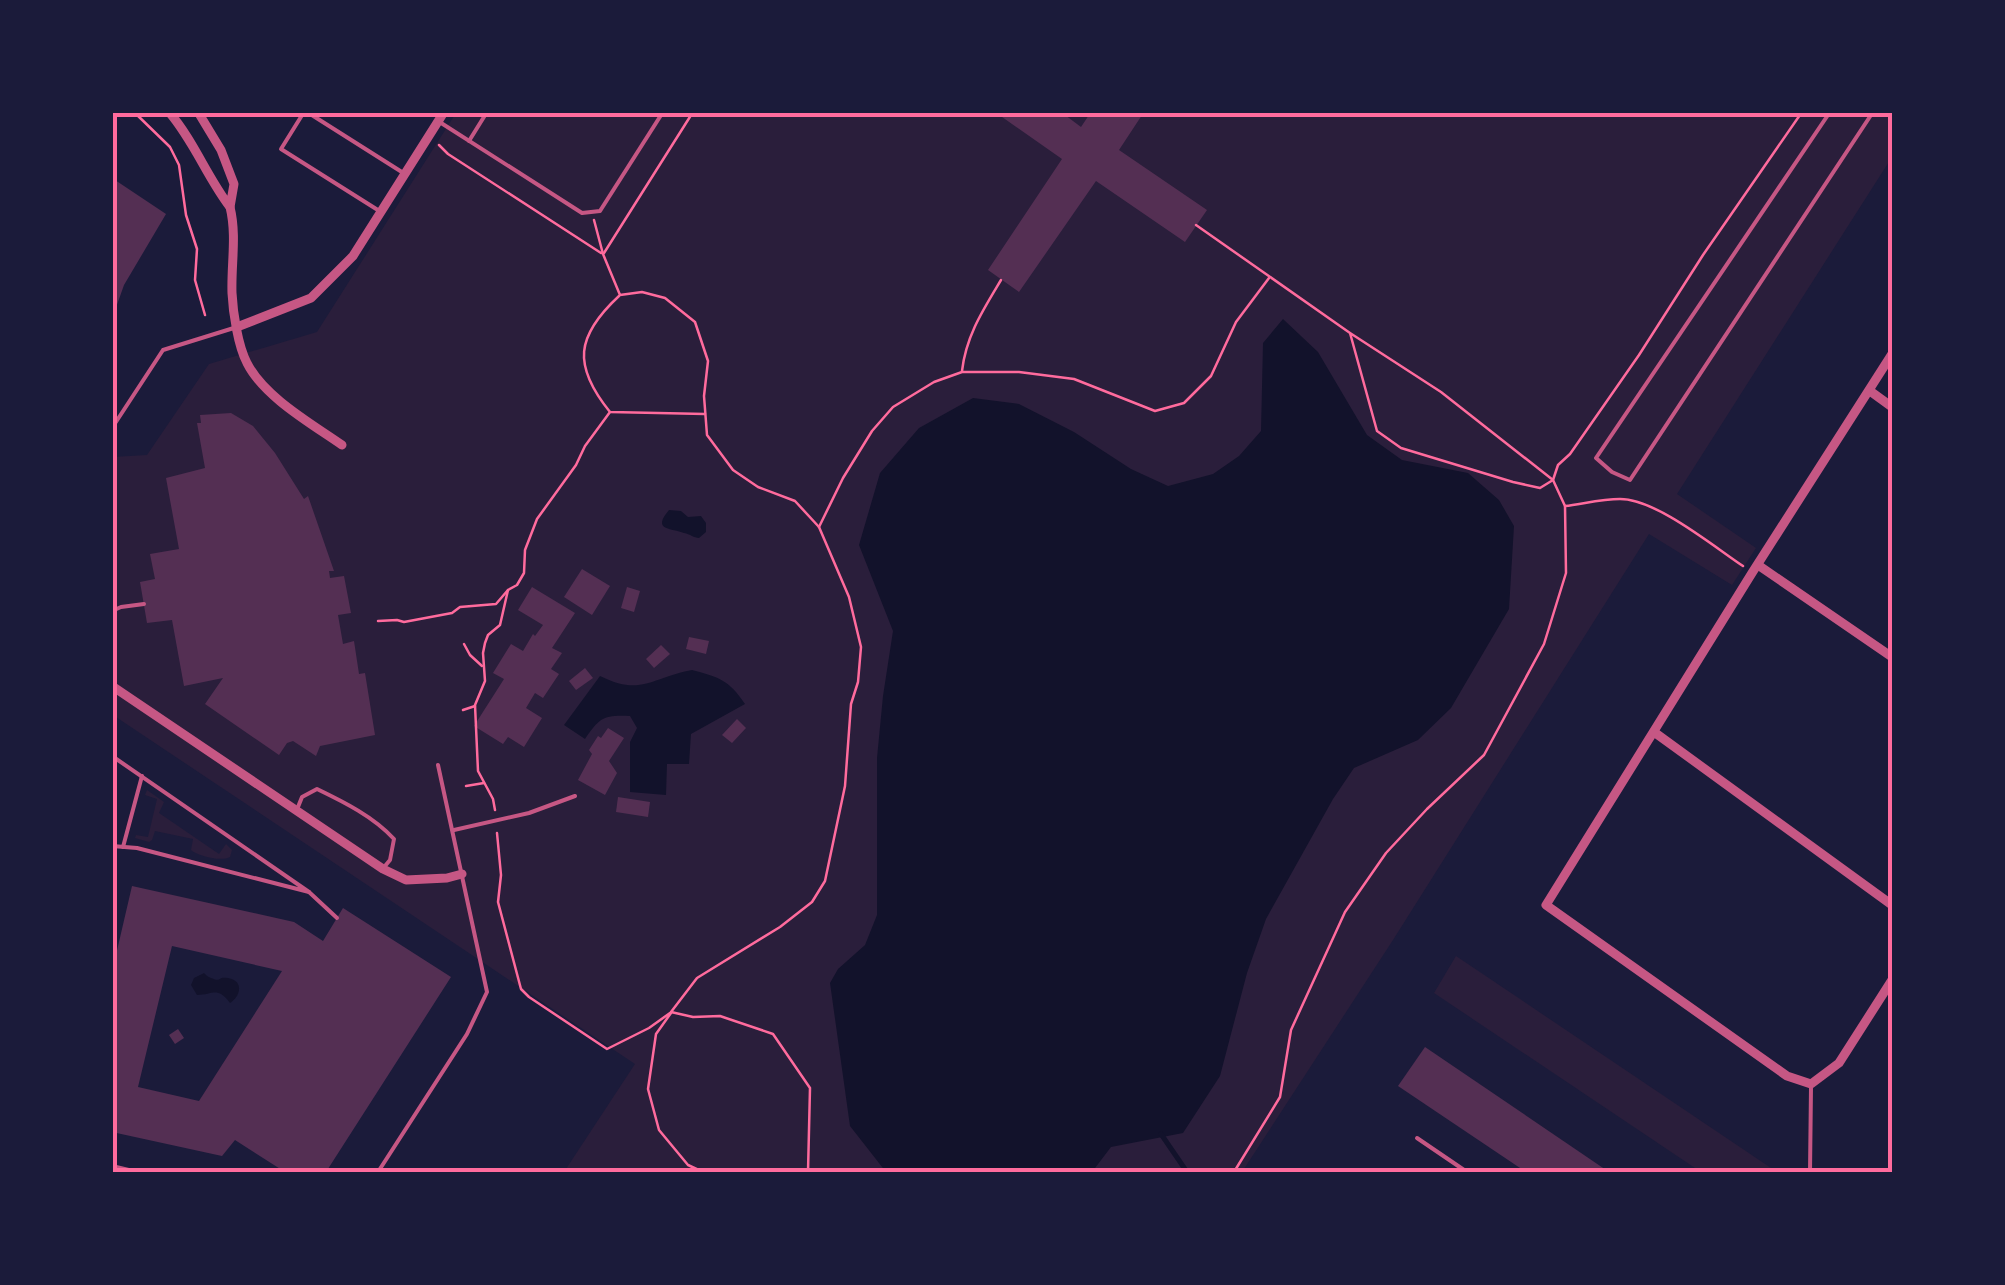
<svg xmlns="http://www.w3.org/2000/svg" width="2005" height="1285" font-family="'Roboto Condensed',sans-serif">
  <rect width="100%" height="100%" fill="#1b1b3a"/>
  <g fill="#2a1e3b">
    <polygon points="456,113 1892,113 1892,157 1677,494 1756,548 1732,585 1649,534 1393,940 1242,1172 564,1172 635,1064 113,715 113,457 147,455 209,364 317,332"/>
    <path d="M147 790 164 802 159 813 219 854 226 844 232 850 230 857C221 862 198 856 191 850L193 839 155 831 152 840 149 842 135 838 136 835 148 837 157 799 145 795Z"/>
    <polygon points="1456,956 1777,1172 1701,1172 1434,993"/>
  </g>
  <g fill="#12122b">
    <polygon points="1283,319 1318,352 1367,435 1402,460 1468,473 1499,500 1514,526 1509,609 1451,708 1418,740 1354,768 1333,799 1266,919 1247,973 1220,1076 1183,1133 1111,1147 1092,1172 886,1172 850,1126 830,983 838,969 865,945 877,915 877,758 883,696 893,631 859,545 880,473 919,428 973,398 1019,404 1074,432 1131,469 1168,486 1213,474 1239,456 1261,431 1263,343"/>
    <path d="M669 510 681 511 688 517 701 516 706 523V532L699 538C694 538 690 534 684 533 672 528 651 531 669 510Z"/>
    <path d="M692 670C719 677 729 680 745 704L691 734 689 764H667L666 795 630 792V742L637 728 630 716C604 715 600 717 585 739L564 725 600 676C642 697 652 677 692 670Z"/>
    <path d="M204 973C206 975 208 977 211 978 223 983 216 976 228 978 245 981 240 997 230 1003 217 986 213 995 197 995L191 985 194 978Z"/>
  </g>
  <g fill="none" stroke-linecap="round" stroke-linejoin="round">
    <polyline stroke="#12122b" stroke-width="5" points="1161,1134 1187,1172"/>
  </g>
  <g fill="#542f53" fill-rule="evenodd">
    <polygon points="995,112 1061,112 1081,127 1091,112 1144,112 1119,150 1207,210 1185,242 1096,181 1019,292 988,270 1062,159"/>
    <polygon points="112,178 166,214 124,285 113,316"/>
    <polygon points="231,413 253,426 275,453 304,499 308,496 334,571 329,571 330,578 344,576 351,613 338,615 343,644 354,641 359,674 365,673 375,735 320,746 316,756 293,741 287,743 279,755 205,704 223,678 184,686 172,620 147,623 140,582 155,579 150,554 179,549 166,478 205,468 197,423 201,423 200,415"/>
    <polygon points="582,569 610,586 592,615 564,597"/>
    <polygon points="532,587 575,613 552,648 562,653 551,669 559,674 543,698 535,693 526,708 542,718 524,747 508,737 503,744 474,726 504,679 493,673 511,644 523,651 533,634 535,636 543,625 518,610"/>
    <polygon points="627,587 640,591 634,612 621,608"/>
    <polygon points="689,637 709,641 706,654 686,649"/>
    <polygon points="661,645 670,654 654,668 646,659"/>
    <polygon points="585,668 593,678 576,690 569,681"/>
    <polygon points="737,719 746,728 732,743 722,735"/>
    <polygon points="608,728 624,738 609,761 617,773 605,795 578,780 592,754 589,750 598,736 601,738"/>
    <polygon points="618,797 650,802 648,817 616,812"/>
    <path d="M132 886 294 922 323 941 343 908 451 977 326 1172H285L235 1140 222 1156 112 1132V972ZM172 946 282 971 199 1101 138 1087Z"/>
    <polygon points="178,1029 184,1038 175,1044 169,1035"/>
    <polygon points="1425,1047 1609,1172 1526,1172 1398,1086"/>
  </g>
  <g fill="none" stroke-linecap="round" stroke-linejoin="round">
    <g stroke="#ff6b9d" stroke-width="2.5">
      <polyline points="134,112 170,147 179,165 186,215 197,249 195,280 205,315"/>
      <polyline points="439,145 448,154 601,253"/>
      <polyline points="594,220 603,254 620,295 642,292 665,298 695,322 708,361 704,396 707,435 733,470 758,487 795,501 819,527 849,597 861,647 858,682 851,704 845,786 825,881 812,902 780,927 697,978 671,1012 693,1017 720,1016 773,1034 810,1088 808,1172"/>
      <polyline points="1196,225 1350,333 1441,392 1553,480 1540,488 1513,482 1401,448 1377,431 1350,333"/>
      <polyline points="604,253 693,112"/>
      <path d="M619 296C576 336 572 365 610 412L705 414"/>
      <path d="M962 371C966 336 983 310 1001 280"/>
      <polyline points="819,527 843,478 872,431 893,407 934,382 962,372 1019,372 1074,379 1155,411 1184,403 1211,376 1236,322 1269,278"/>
      <path d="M1743 566C1713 546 1656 499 1620 499 1602 499 1582 504 1565 506L1553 480 1558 465 1570 454 1639 355 1703 255 1802 112"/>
      <polyline points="378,621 397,620 404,622 452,613 460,607 496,604 508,590 517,585 524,573 525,550 537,519 576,465 585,446 610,412"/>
      <polyline points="464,644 470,655 482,666"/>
      <polyline points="463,710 475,706"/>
      <polyline points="466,786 484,783"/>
      <polyline points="495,810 493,799 478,771 475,705 485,681 483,653 485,643 488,635 500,625 508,590"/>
      <polyline points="497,833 501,875 498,902 521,989 529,997 607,1049 649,1028 670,1013"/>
      <polyline points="671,1013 656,1034 648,1089 659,1130 688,1165 703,1172"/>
      <polyline points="1234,1172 1280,1097 1291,1030 1345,912 1386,853 1427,809 1484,755 1544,644 1566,573 1565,506"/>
    </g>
    <g stroke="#c65784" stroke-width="4">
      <polyline points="304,112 281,149 381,212"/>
      <polyline points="307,112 405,174"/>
      <polyline points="1830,112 1596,458 1612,472 1630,480 1873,112"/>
      <polyline points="438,121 582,213 600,211 663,112"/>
      <polyline points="469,141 487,112"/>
      <polyline points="112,428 163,350 237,327"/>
      <polyline points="112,611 121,607 144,604"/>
      <polyline points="112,756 309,892 137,848 112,846"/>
      <path d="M298 807 302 797 317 789C344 802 374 817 394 839L390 860 385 866"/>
      <polyline points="454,830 529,813 575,796"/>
      <polyline points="123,847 142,776"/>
      <polyline points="309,892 337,918"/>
      <polyline points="1417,1138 1467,1172"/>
      <polyline points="112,1166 137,1172"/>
      <polyline points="378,1172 467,1034 487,992 438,765"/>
      <polyline points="1810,1172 1811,1087"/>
    </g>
    <g stroke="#c65784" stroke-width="9">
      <path d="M169 112C194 141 207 177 230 207L234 184 221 150 198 112"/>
      <path d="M230 207C237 236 231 264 232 293 233 313 238 346 247 363 264 397 312 424 342 445"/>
      <polyline points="237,327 311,298 353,256 444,112"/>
      <polyline points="1892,354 1752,573 1546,905 1787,1076 1811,1084 1839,1063 1892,980"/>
      <polyline points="1870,391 1892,407"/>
      <polyline points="1758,565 1892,657"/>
      <polyline points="112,686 383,869 406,880 447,878 462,874"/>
      <polyline points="1654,732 1892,905"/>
    </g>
  </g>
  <rect width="2005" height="1285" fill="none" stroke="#1b1b3a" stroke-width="230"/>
  <rect x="115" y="115" width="1775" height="1055" fill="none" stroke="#ff6b9d" stroke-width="4"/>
</svg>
